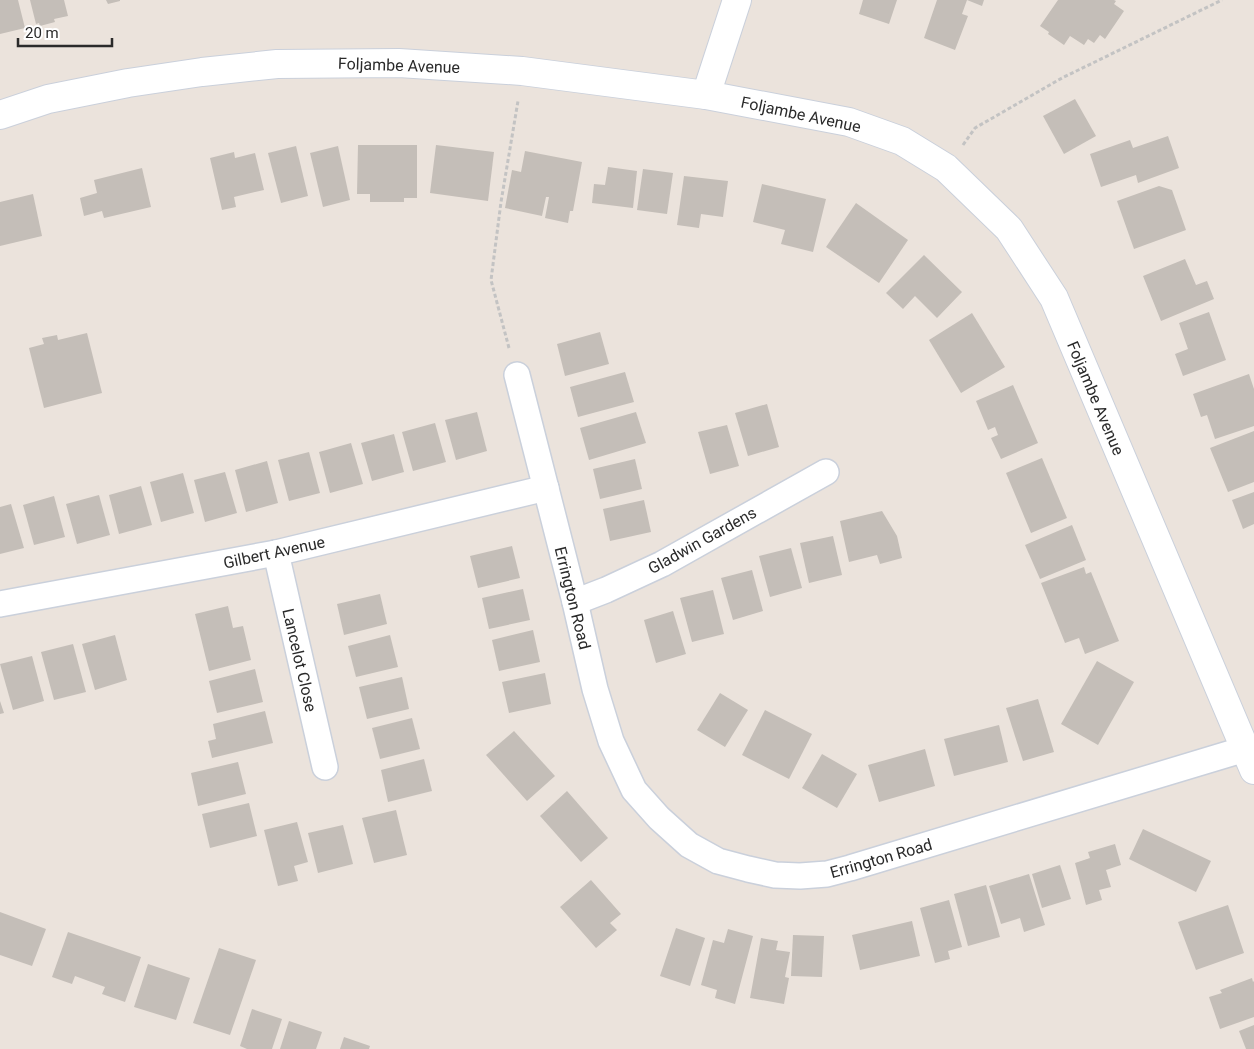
<svg xmlns="http://www.w3.org/2000/svg" width="1254" height="1049" font-family="Roboto,sans-serif">
  <rect width="100%" height="100%" fill="#ebe3dc"/>
  <g fill="#c4beb8">
    <polygon points="0,0 18,0 25,28 0,34"/>
    <polygon points="30,0 64,0 68,16 54,19 55,22 40,26 39,23 36,24"/>
    <polygon points="106,0 120,0 120,1 108,4"/>
    <polygon points="863,0 897,0 889,24 859,14"/>
    <polygon points="937,0 984,0 982,6 967,0 962,14 968,16 955,50 924,38"/>
    <polygon points="1058,0 1114,0 1116,1 1114,4 1124,11 1105,39 1100,35 1094,43 1088,39 1084,45 1070,36 1064,45 1048,34 1049,32 1040,26"/>
    <polygon points="1075,99 1096,136 1064,154 1043,116"/>
    <polygon points="1168,136 1179,168 1138,183 1136,175 1101,187 1090,154 1130,140 1133,148"/>
    <polygon points="358,145 417,145 417,198 404,198 404,202 370,202 370,194 357,194"/>
    <polygon points="436,145 494,152 488,201 430,193"/>
    <polygon points="296,146 308,196 281,203 268,153"/>
    <polygon points="338,146 350,200 323,207 310,153"/>
    <polygon points="525,151 582,162 573,211 570,211 568,223 545,218 549,197 546,197 542,216 505,208 512,170 521,172"/>
    <polygon points="234,152 235,158 255,153 264,190 234,197 236,207 222,210 210,158"/>
    <polygon points="608,167 637,171 633,208 592,203 594,184 605,185"/>
    <polygon points="142,168 151,207 104,218 102,211 84,216 80,198 97,193 94,180"/>
    <polygon points="643,169 673,173 667,214 637,210"/>
    <polygon points="684,176 728,181 723,217 701,214 699,228 677,225"/>
    <polygon points="762,184 826,199 813,252 781,244 785,230 753,222"/>
    <polygon points="1159,186 1172,190 1186,230 1134,249 1117,201"/>
    <polygon points="33,194 42,236 0,246 0,202"/>
    <polygon points="856,203 908,240 879,283 826,247"/>
    <polygon points="924,255 962,292 937,318 915,296 903,309 886,293"/>
    <polygon points="1185,259 1196,285 1207,281 1214,299 1161,321 1143,276"/>
    <polygon points="1209,312 1226,360 1183,376 1175,354 1188,349 1179,323"/>
    <polygon points="972,313 1005,367 961,393 929,340"/>
    <polygon points="600,332 609,364 565,376 557,344"/>
    <polygon points="87,333 102,393 44,408 29,348 44,344 42,338 57,335 58,340"/>
    <polygon points="625,372 634,402 578,417 570,387"/>
    <polygon points="1249,374 1254,389 1254,426 1215,439 1207,415 1201,417 1193,394"/>
    <polygon points="1013,385 1038,443 1001,459 991,438 998,435 995,427 988,430 976,401"/>
    <polygon points="767,404 779,447 748,456 735,413"/>
    <polygon points="477,412 487,451 456,460 445,420"/>
    <polygon points="636,412 646,443 589,460 580,428"/>
    <polygon points="435,423 446,462 413,471 402,432"/>
    <polygon points="727,425 739,466 710,474 698,432"/>
    <polygon points="1254,431 1254,482 1228,492 1210,448"/>
    <polygon points="394,434 404,472 372,481 361,443"/>
    <polygon points="351,443 363,484 330,493 319,452"/>
    <polygon points="309,452 320,493 289,501 278,460"/>
    <polygon points="1042,458 1067,518 1031,533 1006,473"/>
    <polygon points="635,459 642,489 600,499 593,469"/>
    <polygon points="267,461 278,503 246,512 235,470"/>
    <polygon points="225,472 237,513 205,522 194,480"/>
    <polygon points="183,473 194,513 161,522 150,482"/>
    <polygon points="141,486 152,525 119,534 109,495"/>
    <polygon points="1254,492 1254,524 1243,529 1232,500"/>
    <polygon points="99,495 110,535 77,544 66,504"/>
    <polygon points="54,496 65,537 34,545 23,505"/>
    <polygon points="644,500 651,532 610,541 603,509"/>
    <polygon points="11,504 24,548 0,554 0,507"/>
    <polygon points="882,511 897,536 902,558 880,564 877,555 849,562 840,521"/>
    <polygon points="1072,525 1086,560 1040,579 1025,545"/>
    <polygon points="833,536 842,575 809,583 800,543"/>
    <polygon points="512,546 520,578 478,588 470,556"/>
    <polygon points="791,548 802,588 770,597 759,556"/>
    <polygon points="1084,567 1086,574 1091,572 1119,641 1085,654 1079,638 1065,643 1041,583"/>
    <polygon points="752,570 763,611 733,620 721,578"/>
    <polygon points="523,589 530,620 489,629 482,598"/>
    <polygon points="713,590 724,634 692,642 680,598"/>
    <polygon points="380,594 387,624 344,635 337,604"/>
    <polygon points="228,606 233,628 243,626 251,660 209,671 195,614"/>
    <polygon points="673,611 686,654 656,663 644,620"/>
    <polygon points="533,630 540,662 499,671 492,640"/>
    <polygon points="115,635 127,680 95,690 82,644"/>
    <polygon points="390,635 398,667 356,677 348,646"/>
    <polygon points="73,644 86,692 54,700 41,652"/>
    <polygon points="32,656 44,701 13,710 0,664"/>
    <polygon points="1097,661 1134,682 1098,745 1061,724"/>
    <polygon points="255,669 263,702 217,713 209,681"/>
    <polygon points="545,673 551,704 509,713 502,682"/>
    <polygon points="402,677 409,709 367,719 359,687"/>
    <polygon points="720,693 748,710 725,747 697,730"/>
    <polygon points="1038,699 1054,752 1023,761 1006,708"/>
    <polygon points="0,701 4,713 0,714"/>
    <polygon points="765,710 812,734 789,779 742,755"/>
    <polygon points="265,711 273,743 212,758 208,741 216,739 213,724"/>
    <polygon points="412,718 420,749 380,759 372,728"/>
    <polygon points="999,725 1008,762 954,776 944,739"/>
    <polygon points="514,731 555,776 527,801 486,755"/>
    <polygon points="925,749 935,786 879,802 868,765"/>
    <polygon points="822,754 857,774 837,808 802,788"/>
    <polygon points="424,759 432,791 388,802 381,770"/>
    <polygon points="238,762 246,794 198,806 191,773"/>
    <polygon points="567,791 608,838 581,862 540,816"/>
    <polygon points="249,803 257,836 210,848 202,814"/>
    <polygon points="396,810 407,855 374,863 362,818"/>
    <polygon points="297,822 308,862 294,866 298,881 278,886 264,830"/>
    <polygon points="343,825 353,864 318,873 308,833"/>
    <polygon points="1143,829 1211,861 1196,892 1129,859"/>
    <polygon points="1115,844 1121,865 1106,870 1111,887 1099,890 1102,900 1086,905 1075,863 1090,858 1088,852"/>
    <polygon points="1060,865 1071,899 1042,908 1032,874"/>
    <polygon points="1029,874 1045,925 1024,932 1020,918 1001,924 989,886"/>
    <polygon points="591,880 621,914 610,923 617,930 596,948 560,907"/>
    <polygon points="986,885 1000,937 968,946 954,894"/>
    <polygon points="949,900 962,947 948,951 950,959 935,963 920,908"/>
    <polygon points="1228,905 1244,953 1196,970 1178,922"/>
    <polygon points="0,912 46,929 32,966 0,955"/>
    <polygon points="912,921 920,956 860,970 852,935"/>
    <polygon points="676,928 705,938 690,986 660,976"/>
    <polygon points="728,929 753,936 735,1004 715,998 717,990 701,985 713,940 724,943"/>
    <polygon points="68,932 141,957 125,1002 102,994 105,987 75,976 72,984 52,977"/>
    <polygon points="793,935 824,936 822,977 791,976"/>
    <polygon points="761,938 778,941 776,950 790,952 785,977 789,978 784,1004 750,998"/>
    <polygon points="219,948 256,960 230,1035 193,1023"/>
    <polygon points="148,964 190,978 176,1020 134,1007"/>
    <polygon points="1252,978 1253,982 1254,981 1254,1017 1220,1029 1209,997 1222,993 1220,990"/>
    <polygon points="252,1009 282,1019 272,1049 247,1049 240,1046"/>
    <polygon points="289,1021 322,1032 316,1049 280,1049"/>
    <polygon points="1254,1025 1254,1049 1246,1049 1239,1031"/>
    <polygon points="344,1037 370,1046 369,1049 340,1049"/>
  </g>
  <g fill="none" stroke-linecap="round" stroke-linejoin="round">
    <g stroke="#cad0db" stroke-width="28">
      <g id="minor">
        <polyline points="517,375 575,602 595,689 611,741 634,790 659,818 689,845 718,861 748,869 775,875 800,876 827,874 850,868 1245,749"/>
        <polyline points="276,553 325,767"/>
        <polyline points="575,602 606,590 662,564 826,472"/>
        <polyline points="0,604 276,553 546,488"/>
      </g>
    </g>
    <g stroke="#cad0db" stroke-width="30">
      <g id="tertiary">
        <polyline points="706,95 737,0"/>
        <polyline points="0,115 48,99 128,83 202,72 277,64 399,63 522,71 706,95 849,122 902,141 946,168 1009,229 1054,298 1254,770"/>
      </g>
    </g>
    <g stroke="#c3c3c3" stroke-width="3" stroke-dasharray="4 2.5" stroke-linecap="butt">
      <polyline points="963,145 975,128 1062,78 1222,0"/>
      <polyline points="509,348 491,280 501,202 518,101"/>
    </g>
    <use href="#minor" stroke="#fff" stroke-width="25"/>
    <use href="#tertiary" stroke="#fff" stroke-width="28"/>
  </g>
  <g text-anchor="middle" stroke-width="4" stroke-linejoin="round" paint-order="stroke">
    <g font-size="16" fill="#2a2a2a" stroke="#fff">
      <text transform="translate(399 65) rotate(2)" y="6">Foljambe Avenue</text>
      <text transform="translate(801 114) rotate(12)" y="6">Foljambe Avenue</text>
      <text transform="translate(1096 398) rotate(67)" y="6">Foljambe Avenue</text>
      <text transform="translate(702 540) rotate(-29)" y="6">Gladwin Gardens</text>
      <text transform="translate(274 552) rotate(-12)" y="6">Gilbert Avenue</text>
      <text transform="translate(573 598) rotate(76)" y="6">Errington Road</text>
      <text transform="translate(300 660) rotate(77)" y="6">Lancelot Close</text>
      <text transform="translate(881 858) rotate(-16)" y="6">Errington Road</text>
    </g>
  </g>
  <path d="M18 38v8h94v-8" fill="none" stroke="#2a2a2a" stroke-width="2.5"/>
  <text x="25" y="38" font-size="15" fill="#2a2a2a" stroke="#ffffff" stroke-width="4" paint-order="stroke">20 m</text>
</svg>
